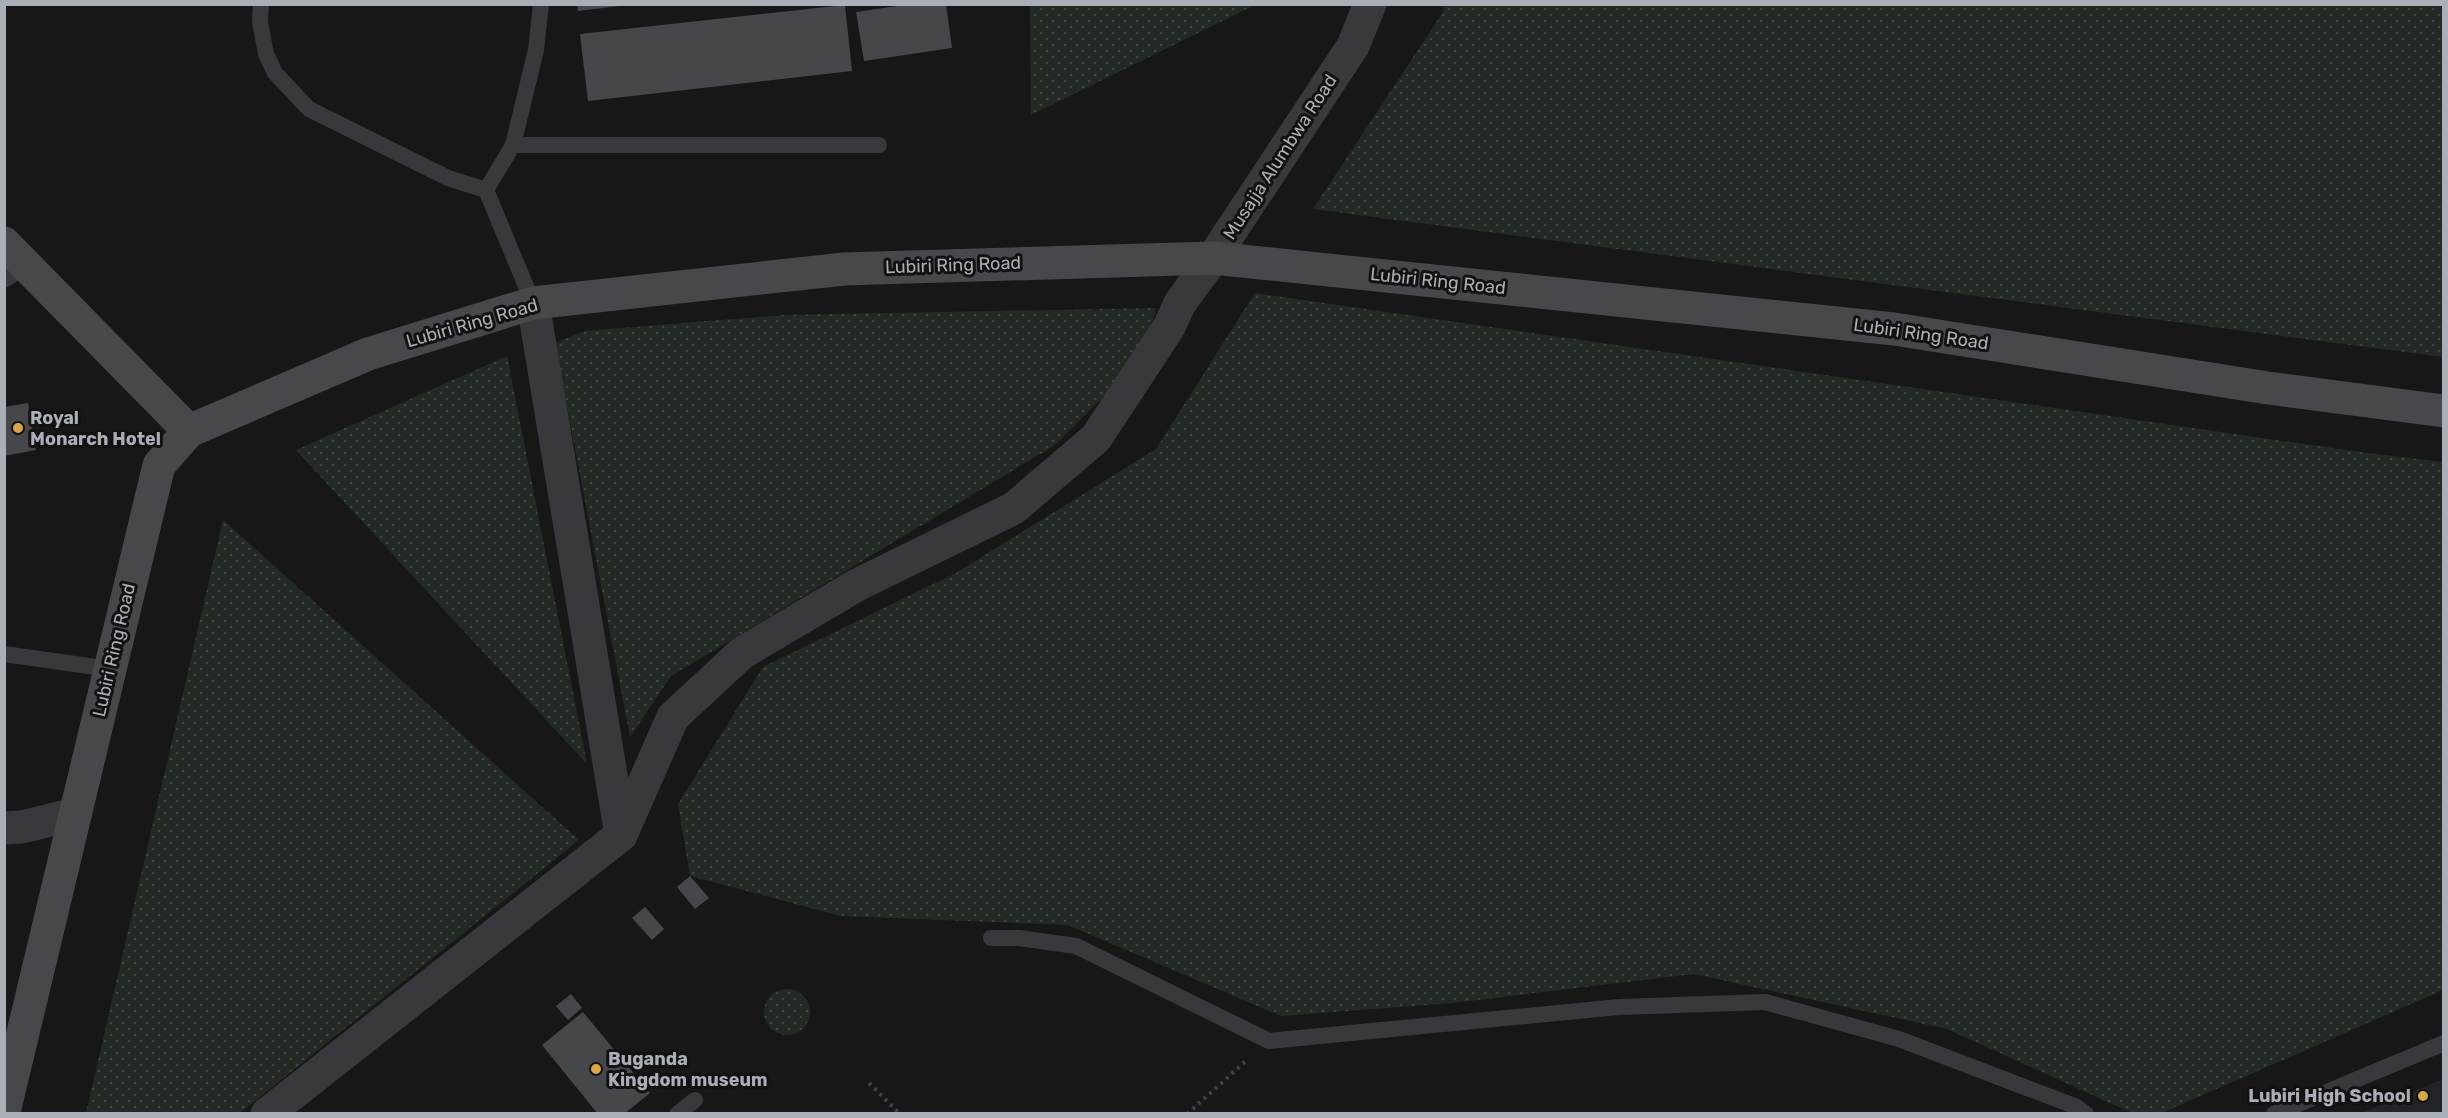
<svg xmlns="http://www.w3.org/2000/svg" width="2448" height="1118" font-family="Rubik,sans-serif">
  <defs>
    <pattern id="grass-dots" width="8" height="8" patternUnits="userSpaceOnUse" patternTransform="scale(1.5)"><rect width="8" height="8" fill="#232a24"/><path d="M2 2h.1M6 6h.1" fill="none" stroke="#404642" stroke-width="1.8" stroke-linecap="round"/></pattern>
  </defs>
  <rect width="100%" height="100%" fill="#171718"/>
  <polygon fill="#232325" points="2443,1079 2443,1113 2361,1113"/>
  <g fill="url(#grass-dots)">
    <polygon points="1030,5 1030,4 1255,5 1031,115"/>
    <polygon points="1444,5 2443,5 2443,357 1313,209 1443,12"/>
    <polygon points="1255,293 2360,452 2443,462 2443,990 2162,1113 2132,1113 1947,1029 1694,974 1452,1003 1281,1016 1068,925 841,916 690,876 678,804 763,667 956,573 1156,449"/>
    <polygon points="1156,308 1151,328 1112,388 1055,445 671,676 630,737 555,343 584,331 783,315"/>
    <polygon points="507,356 587,764 296,450"/>
    <polygon points="223,520 579,840 240,1113 86,1113"/>
    <circle cx="787" cy="1012" r="23"/>
  </g>
  <g fill="#46474a">
    <polygon points="577,4 620,4 620,6 578,11"/>
    <polygon points="911,4 946,4 952,48 864,61 856,12"/>
    <polygon points="845,5 852,71 588,101 580,34"/>
    <polygon points="28,403 36,450 4,456 4,407"/>
    <polygon points="690,876 709,898 695,909 677,887"/>
    <polygon points="645,907 664,929 652,940 632,918"/>
    <polygon points="571,994 582,1008 568,1020 556,1006"/>
    <polygon points="583,1012 650,1093 624,1114 598,1114 542,1045"/>
  </g>
  <g fill="none" stroke-linecap="round" stroke-linejoin="round">
    <g stroke="#3e4044" stroke-width="4" stroke-dasharray="3 4.5" stroke-linecap="butt">
      <polyline points="869,1083 900,1114"/>
      <polyline points="1187,1114 1247,1060"/>
    </g>
    <g stroke="#38393d" stroke-width="16">
      <polyline points="261,4 260,22 266,54 275,73 309,109 448,178 486,190 533,303"/>
      <polyline points="513,145 879,145"/>
      <polyline points="486,190 513,145 536,50 541,4"/>
      <polyline points="4,280 27,266"/>
      <polyline points="4,654 110,669"/>
      <polyline points="991,938 1019,938 1076,946 1269,1041 1619,1007 1765,1002 1899,1039 2077,1107 2086,1114"/>
      <polyline points="677,1114 695,1100"/>
      <polyline points="2274,1114 2444,1043"/>
    </g>
    <g stroke="#38393d" stroke-width="33">
      <polyline points="533,303 621,835"/>
      <polyline points="4,828 22,827 75,814"/>
      <polyline points="267,1114 621,835 673,717 742,653 857,585 1014,508 1096,438 1169,327 1180,303 1213,258 1353,46 1370,4"/>
    </g>
    <g stroke="#46484c" stroke-width="33">
      <polyline points="4,243 189,431"/>
      <polyline points="4,1112 159,465 189,431 368,354 533,303 844,269 1213,258 1894,329 2268,388 2444,411"/>
    </g>
  </g>
  <g fill="#dba54c" stroke="#121213" stroke-width="2">
    <circle cx="18" cy="428" r="6"/>
    <circle cx="596" cy="1069" r="6"/>
    <circle cx="2423" cy="1096" r="6"/>
  </g>
  <g text-anchor="middle" stroke-width="6" stroke-linejoin="round" paint-order="stroke">
    <g font-size="18" fill="#aaaeb6" stroke="#121213">
      <text transform="translate(1280 157) rotate(-57)" y="6">Musajja Alumbwa Road</text>
      <text transform="translate(953 265) rotate(-2)" y="6">Lubiri Ring Road</text>
      <text transform="translate(1438 281) rotate(6)" y="6">Lubiri Ring Road</text>
      <text transform="translate(472 323) rotate(-16)" y="6">Lubiri Ring Road</text>
      <text transform="translate(1921 334) rotate(8)" y="6">Lubiri Ring Road</text>
      <text transform="translate(114 650) rotate(-77)" y="6">Lubiri Ring Road</text>
    </g>
    <g font-size="18" font-weight="bold" fill="#aaaeb6" stroke="#121213" text-anchor="start">
      <text x="30" y="424">Royal<tspan x="30" dy="21">Monarch Hotel</tspan></text>
      <text x="608" y="1065">Buganda<tspan x="608" dy="21">Kingdom museum</tspan></text>
      <text x="2411" y="1102" text-anchor="end">Lubiri High School</text>
    </g>
  </g>
  <rect width="2448" height="1118" fill="none" stroke="#aaaeb6" stroke-width="12"/>
</svg>
